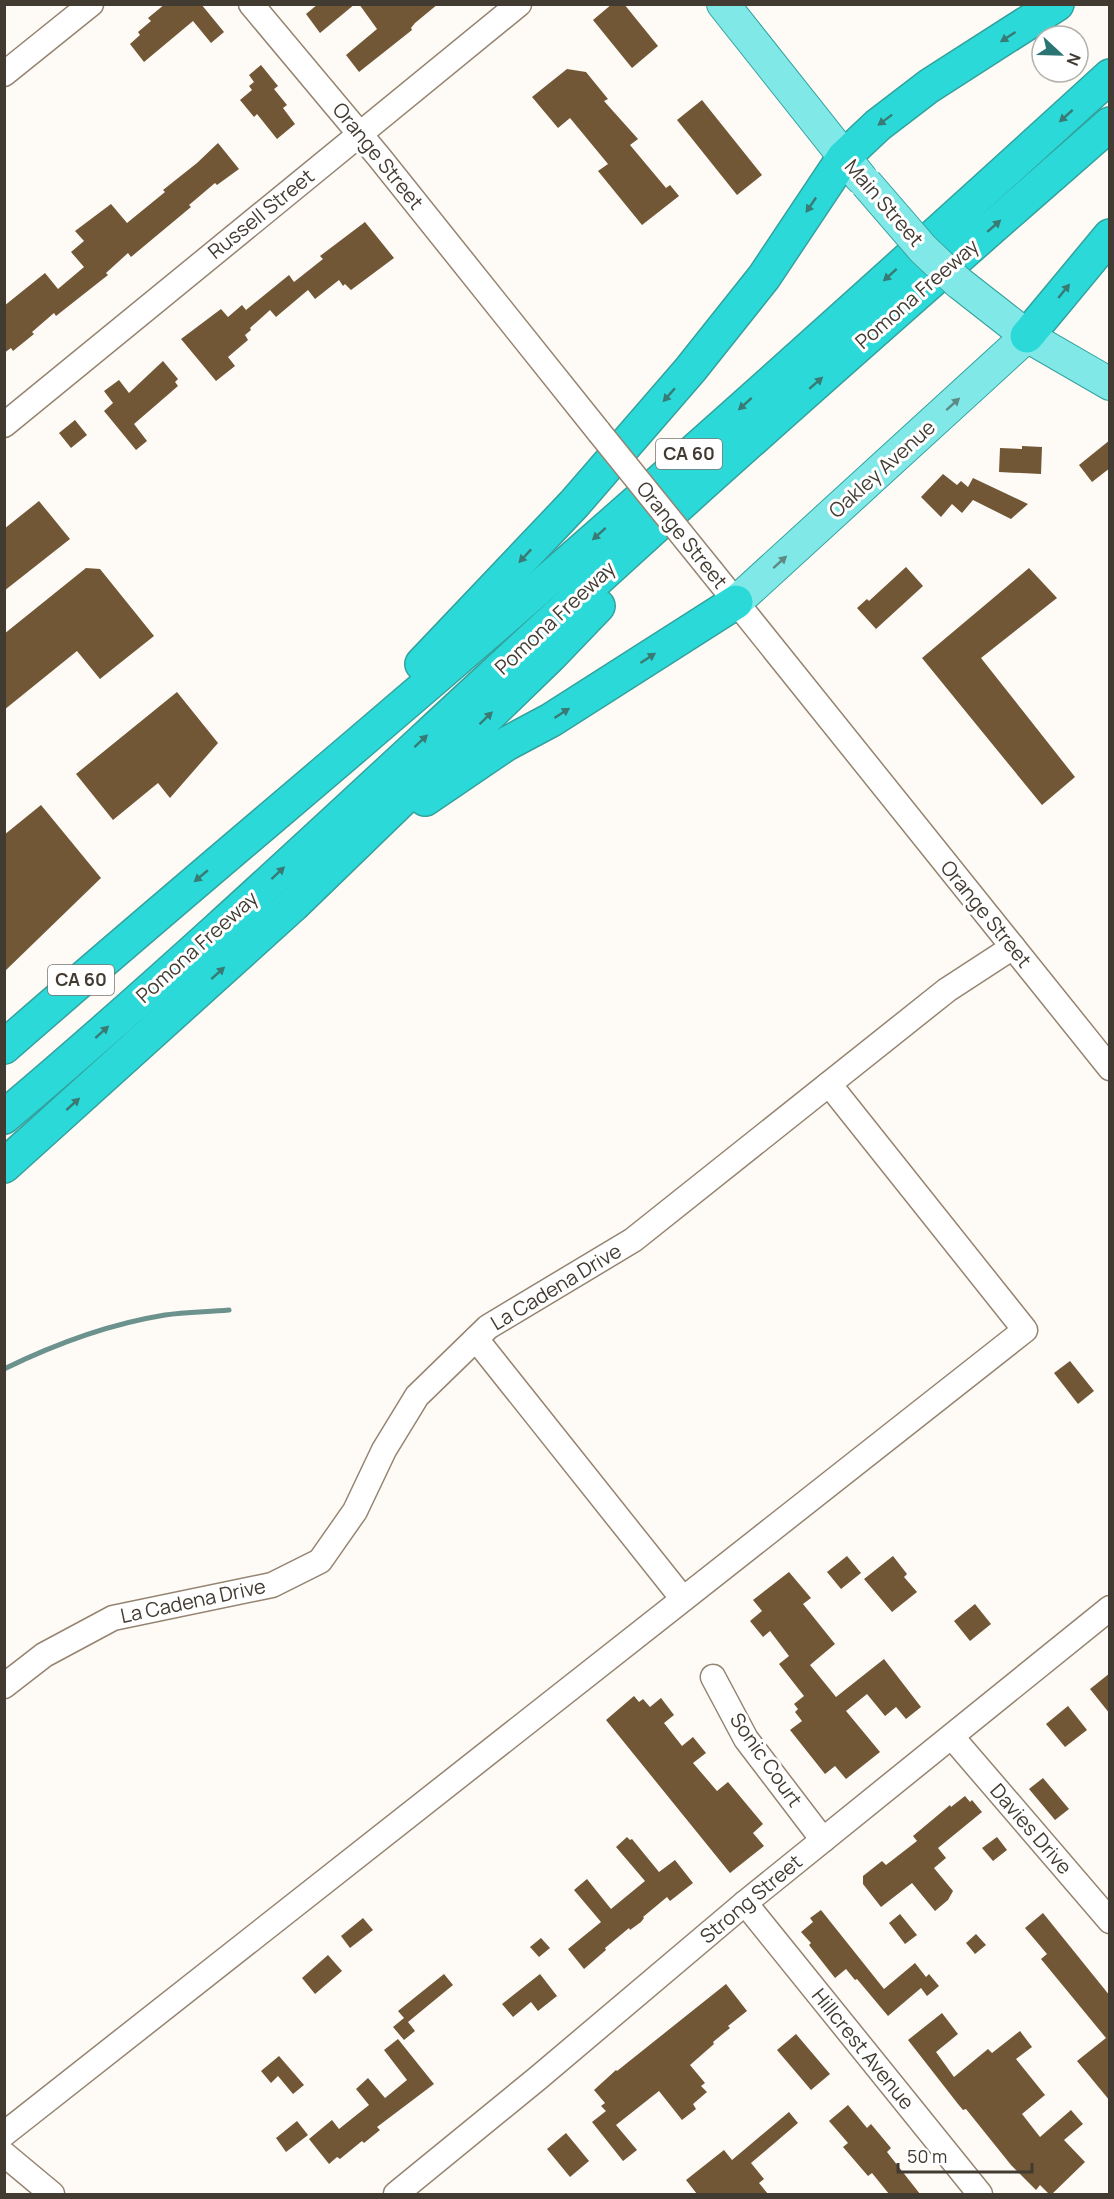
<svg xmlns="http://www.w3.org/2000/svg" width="1114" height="2199" font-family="Manrope,sans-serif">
  <rect width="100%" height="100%" fill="#fefaf6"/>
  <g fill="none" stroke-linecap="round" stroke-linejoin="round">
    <path stroke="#6c928e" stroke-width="5" d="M4 1369C55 1344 109 1324 165 1315 186 1312 208 1312 229 1310"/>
  </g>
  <g fill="#715736">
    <polygon points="165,4 201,4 224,32 211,43 193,21 144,62 130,44 140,35 138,32 151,21 148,18"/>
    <polygon points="318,4 355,4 320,33 306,14"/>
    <polygon points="359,4 438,4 415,23 411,28 412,30 359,72 346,55 377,29"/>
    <polygon points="612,4 624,4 658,46 632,68 593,20"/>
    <polygon points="261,65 278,86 274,89 287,105 283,108 295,124 277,139 257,114 254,117 240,100 252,90 249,86 254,82 249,75"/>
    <polygon points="567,69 586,72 608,99 604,101 638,139 630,145 666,188 670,185 679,196 642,225 598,171 608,164 570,118 558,128 532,97"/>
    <polygon points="702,100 762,175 737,195 677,120"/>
    <polygon points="218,143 239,169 217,185 215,183 189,205 191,207 131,257 128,253 106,273 108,275 56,316 54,313 32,332 34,334 13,351 11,348 4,353 4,306 45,273 58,289 84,267 71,252 84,241 75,231 111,204 127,223 165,192 163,190 197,163"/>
    <polygon points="365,222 394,258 351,290 345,284 343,286 339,280 315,299 308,290 276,317 270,310 250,328 251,330 245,335 248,340 228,357 235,366 216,381 181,339 221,309 228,317 242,305 246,310 289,275 294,282 323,259 320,256"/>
    <polygon points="163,361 178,379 175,382 178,386 134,424 147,441 136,450 104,411 113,403 104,391 119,380 129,393"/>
    <polygon points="75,420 87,435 71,448 59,433"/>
    <polygon points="1110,440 1110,468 1092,482 1079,465"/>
    <polygon points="1022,446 1042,447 1041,474 999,472 1000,448 1022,449"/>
    <polygon points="943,474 957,485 961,481 968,487 973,478 1028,504 1011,519 973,500 962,513 952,504 941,517 921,497"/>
    <polygon points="39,501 70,539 4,591 4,529"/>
    <polygon points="906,567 923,586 876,629 857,608 867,599 869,601"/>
    <polygon points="86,568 100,569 154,636 100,679 77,651 4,710 4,634"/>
    <polygon points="1029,568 1057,598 981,658 1075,777 1042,805 922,658"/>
    <polygon points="177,692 218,743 170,798 158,783 113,820 76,774"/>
    <polygon points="41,805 101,878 4,972 4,835"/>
    <polygon points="1070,1361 1094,1391 1078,1404 1054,1373"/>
    <polygon points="847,1556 861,1573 841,1589 827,1572"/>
    <polygon points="893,1556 907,1574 904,1577 917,1592 892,1612 864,1579"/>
    <polygon points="789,1572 811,1598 803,1604 835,1644 810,1665 836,1697 884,1659 921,1707 906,1719 896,1707 885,1716 867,1694 846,1711 880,1752 846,1779 835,1766 825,1774 790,1730 802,1721 795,1712 798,1709 794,1704 804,1696 779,1664 789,1656 770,1631 763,1637 750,1621 762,1611 753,1600"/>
    <polygon points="975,1604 991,1624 970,1641 954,1621"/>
    <polygon points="1110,1673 1110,1714 1090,1689"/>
    <polygon points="634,1696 639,1702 643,1699 650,1707 661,1698 674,1715 664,1723 682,1746 693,1737 706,1753 693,1763 717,1791 728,1782 763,1824 753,1833 764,1846 730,1873 606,1720"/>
    <polygon points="1068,1706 1087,1730 1065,1747 1046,1724"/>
    <polygon points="1043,1778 1069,1809 1055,1820 1029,1789"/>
    <polygon points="965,1796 970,1802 972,1800 982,1812 938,1848 946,1858 934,1868 953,1891 948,1900 935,1911 912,1883 881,1907 863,1884 863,1876 882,1861 886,1865 917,1841 913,1836 950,1805 951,1807"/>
    <polygon points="627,1837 630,1840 632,1839 659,1872 675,1860 693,1883 670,1901 667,1897 643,1917 644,1918 641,1922 630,1930 629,1928 605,1948 606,1950 584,1969 568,1949 601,1922 574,1890 587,1879 611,1909 645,1881 616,1847"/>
    <polygon points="997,1837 1007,1850 993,1861 982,1848"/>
    <polygon points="821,1910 884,1989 915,1963 926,1977 929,1974 939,1986 927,1996 921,1988 888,2016 857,1979 855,1980 846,1969 835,1978 809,1945 811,1943 801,1932 813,1922 810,1918"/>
    <polygon points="1043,1913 1110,1996 1110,2101 1077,2061 1106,2038 1041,1959 1047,1954 1025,1928"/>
    <polygon points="900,1914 917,1935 905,1944 889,1923"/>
    <polygon points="363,1918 373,1930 350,1948 341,1936"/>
    <polygon points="976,1934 986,1945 975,1954 966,1943"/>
    <polygon points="541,1938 550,1948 539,1957 530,1947"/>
    <polygon points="328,1955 342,1971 315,1994 302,1978"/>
    <polygon points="444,1974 453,1985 408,2022 415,2031 404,2040 393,2027 404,2018 398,2011"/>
    <polygon points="540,1974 557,1996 538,2011 531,2002 513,2017 502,2004"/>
    <polygon points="726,1984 747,2011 728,2026 730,2028 713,2042 714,2044 690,2065 705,2083 701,2086 707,2092 693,2104 696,2109 682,2120 659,2091 616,2125 637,2150 623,2161 592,2122 606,2111 601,2106 605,2103 594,2090 616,2070 617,2071"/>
    <polygon points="942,2013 958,2034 936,2052 954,2077 988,2049 992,2053 1020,2031 1032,2047 1016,2059 1045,2095 1022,2114 1040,2137 1071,2110 1083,2124 1064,2140 1085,2162 1052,2194 1049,2194 1040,2185 1036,2190 1011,2165 966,2109 963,2110 958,2104 908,2040"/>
    <polygon points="796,2034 830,2074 811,2090 777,2050"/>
    <polygon points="398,2039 434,2084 377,2127 380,2130 364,2143 362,2141 340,2159 337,2157 329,2164 309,2139 332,2120 339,2129 369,2105 356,2089 368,2078 385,2098 407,2080 384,2050"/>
    <polygon points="279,2056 304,2085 293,2094 278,2076 271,2083 261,2071"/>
    <polygon points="848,2105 867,2128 871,2124 891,2148 887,2152 920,2194 889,2194 872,2173 868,2176 843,2147 848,2143 829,2121"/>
    <polygon points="789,2112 798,2123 751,2163 764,2179 759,2183 768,2194 697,2194 686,2180 724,2150 732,2160"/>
    <polygon points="297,2121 308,2135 286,2152 276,2138"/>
    <polygon points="566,2133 589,2161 570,2177 547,2149"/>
  </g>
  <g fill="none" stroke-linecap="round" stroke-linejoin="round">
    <g stroke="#958470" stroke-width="27">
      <g id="minor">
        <polyline points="251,4 379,157 599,432"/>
        <polyline points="4,74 91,4"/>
        <polyline points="4,425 519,4"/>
        <polyline points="712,572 1110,1068"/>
        <polyline points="476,1339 683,1599"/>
        <polyline points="713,1677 746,1739 823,1840"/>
        <polyline points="4,1686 44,1655 113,1618 272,1585 320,1561 355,1511 384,1450 417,1396 488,1327 633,1240 947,990 1013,947"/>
        <polyline points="952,1737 1110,1921"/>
        <polyline points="745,1903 980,2194"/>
        <polyline points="4,2134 1025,1330 829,1084"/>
        <polyline points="4,2154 52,2194"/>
        <polyline points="396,2194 538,2078 745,1903 1110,1608"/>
      </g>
    </g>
    <g stroke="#33a29e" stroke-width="34">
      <g id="major">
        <polyline points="723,4 861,178"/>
        <polyline points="958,282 1027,336 1110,384"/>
        <polyline points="736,602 1027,336"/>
      </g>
    </g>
    <g stroke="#33a29e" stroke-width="36">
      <g id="highway">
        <polyline points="1027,336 1110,236"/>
        <polyline points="422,664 574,504 690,370 764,277 844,157 878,125 929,86 1057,4"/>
        <polyline points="425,799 506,744 551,720 736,602"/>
        <path d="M4 1047C164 907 327 772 487 633 697 451 904 264 1110 76"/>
        <path d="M4 1117C217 937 418 742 624 555 784 409 947 267 1110 124"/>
        <polyline points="4,1166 293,905 550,656 598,606"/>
      </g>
    </g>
    <use href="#minor" stroke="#fff" stroke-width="24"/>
    <use href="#major" stroke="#80e9e8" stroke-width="32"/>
    <use href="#highway" stroke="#2bdad8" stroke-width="33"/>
    <g stroke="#958470" stroke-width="27" stroke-linecap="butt">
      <polyline id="minor-bridge" points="599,432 712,572"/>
    </g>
    <g stroke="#33a29e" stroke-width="34" stroke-linecap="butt">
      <polyline id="major-bridge" points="866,183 923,249 958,282"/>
    </g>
    <use href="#minor-bridge" stroke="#fff" stroke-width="24"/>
    <use href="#major-bridge" stroke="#80e9e8" stroke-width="32"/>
  </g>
  <defs><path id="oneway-solid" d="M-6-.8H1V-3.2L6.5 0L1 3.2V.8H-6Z" transform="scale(1.5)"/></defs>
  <g fill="#397b74">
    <use href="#oneway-solid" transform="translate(1008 37) rotate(147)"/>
    <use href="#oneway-solid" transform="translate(1066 116) rotate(138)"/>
    <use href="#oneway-solid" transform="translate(885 120) rotate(143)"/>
    <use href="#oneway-solid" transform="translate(811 205) rotate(124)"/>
    <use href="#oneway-solid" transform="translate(994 226) rotate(-41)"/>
    <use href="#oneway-solid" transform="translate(890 275) rotate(138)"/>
    <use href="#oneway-solid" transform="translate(1064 291) rotate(-51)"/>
    <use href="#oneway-solid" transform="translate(816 383) rotate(-41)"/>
    <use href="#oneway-solid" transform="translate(669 395) rotate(131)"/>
    <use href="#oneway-solid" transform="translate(745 404) rotate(138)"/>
    <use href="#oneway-solid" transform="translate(599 534) rotate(138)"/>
    <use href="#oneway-solid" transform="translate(525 556) rotate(133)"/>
    <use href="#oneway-solid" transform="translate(648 658) rotate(-33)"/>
    <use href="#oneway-solid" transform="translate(562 713) rotate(-33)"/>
    <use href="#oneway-solid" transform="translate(486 718) rotate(-44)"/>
    <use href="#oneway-solid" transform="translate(421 741) rotate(-43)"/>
    <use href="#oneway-solid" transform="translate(278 873) rotate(-43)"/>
    <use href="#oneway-solid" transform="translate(201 876) rotate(140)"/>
    <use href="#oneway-solid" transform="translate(218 973) rotate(-42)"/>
    <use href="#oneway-solid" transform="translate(102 1032) rotate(-42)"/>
    <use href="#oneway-solid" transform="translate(73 1104) rotate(-42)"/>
  </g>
  <g fill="#5e8984">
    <use href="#oneway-solid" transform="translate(953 404) rotate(-42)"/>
    <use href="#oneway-solid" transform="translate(780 562) rotate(-42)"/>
  </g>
  <g text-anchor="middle" stroke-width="6" stroke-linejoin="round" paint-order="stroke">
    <g fill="#fff" stroke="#7b7670" stroke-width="1.5">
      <rect x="656" y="439" width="66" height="30" rx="4.5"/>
      <rect x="48" y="965" width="66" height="30" rx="4.5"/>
    </g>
    <g font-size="18" font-weight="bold" fill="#423b32">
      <text x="689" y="460">CA 60</text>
      <text x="81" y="986">CA 60</text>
    </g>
    <g font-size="20" fill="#423b32" stroke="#fff">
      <text transform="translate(378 156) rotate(51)" y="7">Orange Street</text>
      <text transform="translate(884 203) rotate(49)" y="7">Main Street</text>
      <text transform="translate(261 214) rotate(-39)" y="7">Russell Street</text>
      <text transform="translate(917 294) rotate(-41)" y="7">Pomona Freeway</text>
      <text transform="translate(882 469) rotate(-42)" y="7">Oakley Avenue</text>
      <text transform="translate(682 535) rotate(51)" y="7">Orange Street</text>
      <text transform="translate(555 618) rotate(-43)" y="7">Pomona Freeway</text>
      <text transform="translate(986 914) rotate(51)" y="7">Orange Street</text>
      <text transform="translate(197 947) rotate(-42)" y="7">Pomona Freeway</text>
      <text transform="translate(556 1287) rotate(-31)" y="7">La Cadena Drive</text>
      <text transform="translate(193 1601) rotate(-12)" y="7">La Cadena Drive</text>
      <text transform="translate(766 1760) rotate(55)" y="7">Sonic Court</text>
      <text transform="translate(1031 1829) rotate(49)" y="7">Davies Drive</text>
      <text transform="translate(751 1899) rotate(-40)" y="7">Strong Street</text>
      <text transform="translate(863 2049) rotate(51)" y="7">Hillcrest Avenue</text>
    </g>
  </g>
  <rect width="1114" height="2199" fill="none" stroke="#423b32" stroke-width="12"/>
  <g transform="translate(1060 54) rotate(112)"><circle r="28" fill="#ffffff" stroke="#b3b1ad" stroke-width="1.5"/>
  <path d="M0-4.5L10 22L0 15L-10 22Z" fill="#2a7473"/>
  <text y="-9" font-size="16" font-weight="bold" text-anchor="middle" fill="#423b32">N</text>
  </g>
  <path d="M898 2163v9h134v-9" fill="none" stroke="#423b32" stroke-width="3"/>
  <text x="907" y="2163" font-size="18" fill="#423b32" stroke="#ffffff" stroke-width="4.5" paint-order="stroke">50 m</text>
</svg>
